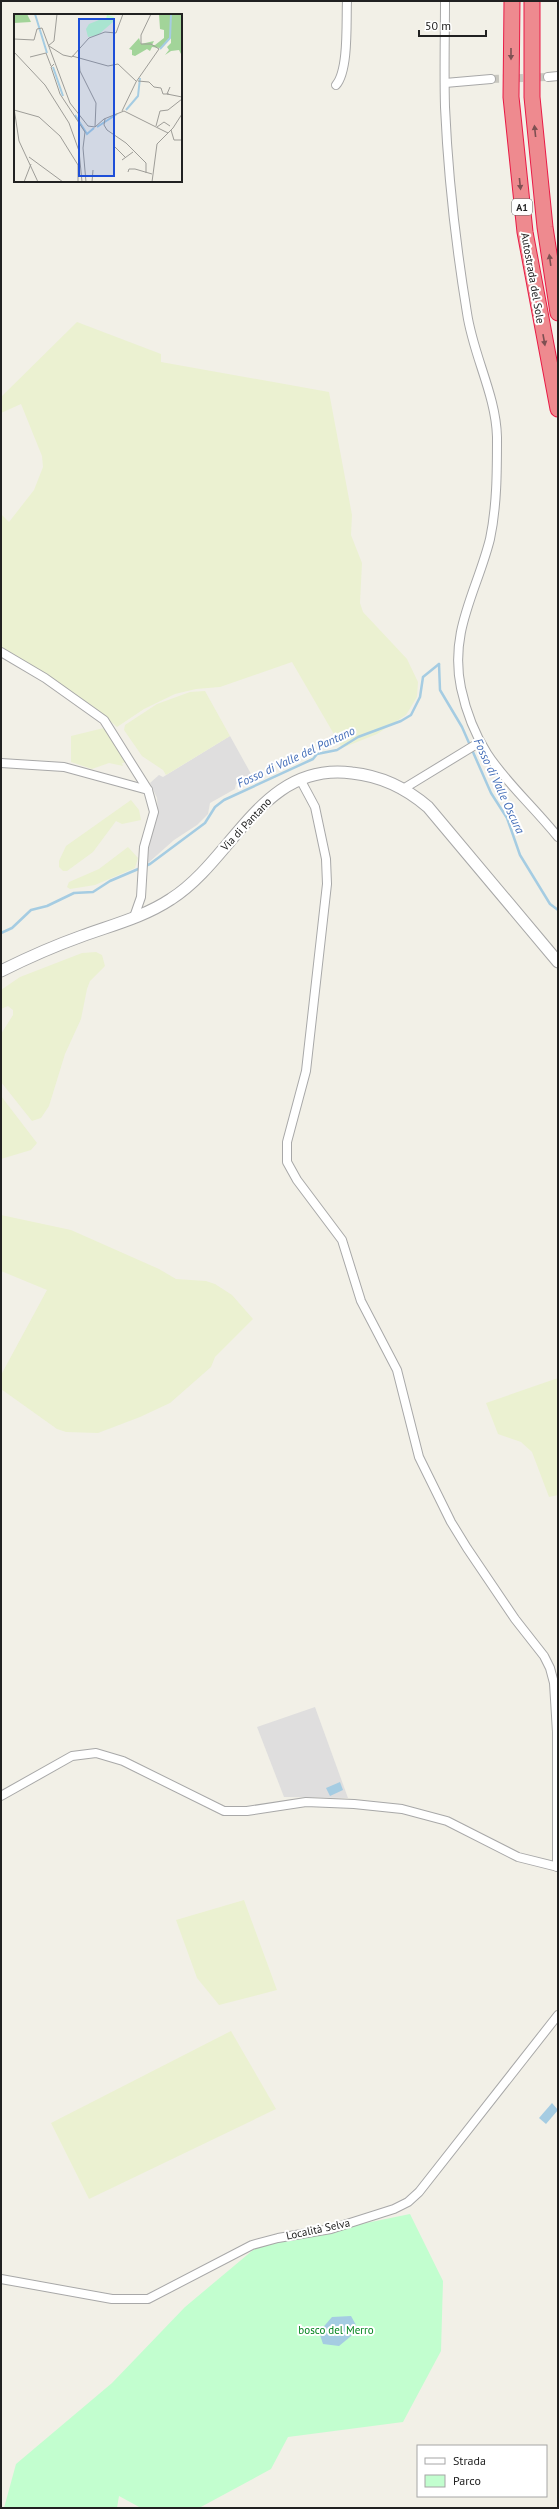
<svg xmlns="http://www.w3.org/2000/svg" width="559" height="2509" font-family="'PT Sans',sans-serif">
  <rect width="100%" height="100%" fill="#f2f0e7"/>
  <g fill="#dfdede">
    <polygon points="230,736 255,781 250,783 241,781 236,784 235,789 210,803 208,814 197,825 174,840 148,863 147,848 158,813 157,798 150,783 159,775 163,777"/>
    <polygon points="315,1707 348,1798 284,1797 257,1727"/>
  </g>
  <g fill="#ebf1d1">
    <polygon points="77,322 161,354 161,362 329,392 352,515 351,535 362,563 360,603 363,612 407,659 418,682 417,697 406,715 377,734 342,748 292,662 220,687 196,689 175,694 144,709 117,727 93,706 1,647 1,514 9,522 34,490 43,467 42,456 21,404 1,413 1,397"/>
    <polygon points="205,691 230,736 166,775 163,770 142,756 124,730 125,725 157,704 190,692"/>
    <polygon points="108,727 127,762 122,763 123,766 109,763 92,769 71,762 71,736"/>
    <polygon points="131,800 139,810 141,820 122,824 116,821 93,852 67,871 63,871 59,867 59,861 66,846"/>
    <polygon points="128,847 138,858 135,868 95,885 70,889 67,887 69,882 99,869"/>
    <polygon points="96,952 102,955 105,966 90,981 87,989 81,1019 65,1054 49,1106 41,1118 32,1121 1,1082 1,1034 13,1015 13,1010 8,1006 1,1009 1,990 20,977 82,953"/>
    <polygon points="1,1096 37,1143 31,1150 1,1159"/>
    <polygon points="1,1215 71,1230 159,1269 176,1279 206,1281 215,1284 232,1295 253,1319 215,1357 211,1367 170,1403 140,1417 98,1433 66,1432 57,1429 1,1389 1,1375 47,1290 1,1271"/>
    <polygon points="558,1378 558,1495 549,1497 532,1452 521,1442 498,1434 486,1403"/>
    <polygon points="244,1900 277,1990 219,2005 197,1978 176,1920"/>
    <polygon points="231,2031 276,2109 89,2199 51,2123"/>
  </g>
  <polygon fill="#c2fecf" points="410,2214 443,2281 441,2351 403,2422 288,2437 271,2469 199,2508 141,2508 119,2496 117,2508 4,2508 16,2464 112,2383 185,2307 259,2245"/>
  <g fill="#a5cce2">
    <polygon points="340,1782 343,1790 330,1796 326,1788"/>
    <polygon points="552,2103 558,2110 546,2124 539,2118"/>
    <polygon points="351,2316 356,2325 356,2332 339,2346 323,2344 319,2332 332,2317"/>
  </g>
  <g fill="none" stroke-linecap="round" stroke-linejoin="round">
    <g stroke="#a5cce2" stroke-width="2.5">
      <polyline points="439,664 440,690 462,727 491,793 507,818 520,855 550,904 558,910"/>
      <polyline points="1,933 12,928 31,910 47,906 74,893 93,892 110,881 150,864 205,823 215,807 224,800 313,759 317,754 337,750 358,737 401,721 411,715 420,697 423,677 439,664"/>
    </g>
    <polyline stroke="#c8c7bf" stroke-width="8" stroke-dasharray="8 4" stroke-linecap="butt" points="491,79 548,77"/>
    <g stroke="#a8a8a8" stroke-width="10">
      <g id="minor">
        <path d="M445 1C445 36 444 72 445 107 448 175 456 246 467 313 473 355 496 395 497 437 497 471 497 506 490 539 477 591 449 631 461 688 477 762 514 783 558 837"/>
        <polyline points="548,77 558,76"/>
        <polyline points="445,83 491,79"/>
        <path d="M336 85C349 70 346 21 347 1"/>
        <polyline points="1,652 45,678 104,720 148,790 154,812 144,847 141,897 134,917"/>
        <polyline points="1,763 64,767 148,790"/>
        <polyline points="300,779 315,807 326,859 327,884 306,1071 287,1142 287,1162 297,1180 342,1240 361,1301 397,1370 419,1457 451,1522 467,1548 515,1619 544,1656 550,1668 554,1683 557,1732 557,1867"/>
        <polyline points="403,789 480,742"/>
        <polyline points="1,1796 72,1756 96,1753 123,1761 224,1811 247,1811 306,1802 354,1804 402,1809 447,1821 518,1857 558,1867"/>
        <polyline points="1,2279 112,2299 148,2299 252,2245 278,2238 331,2229 394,2209 408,2202 419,2192 558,2015"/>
      </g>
    </g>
    <g stroke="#a8a8a8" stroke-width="13">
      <path id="tertiary" d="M1 971C27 958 54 946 82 936 112 925 144 917 171 899 234 859 262 761 352 773 381 776 406 788 428 807L558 962"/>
    </g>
    <g stroke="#e91b46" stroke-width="17">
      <g id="motorway">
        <polyline points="512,1 511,97 525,232 558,409"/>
        <polyline points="532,1 532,97 545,227 558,313"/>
      </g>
    </g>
    <use href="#minor" stroke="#fff" stroke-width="8"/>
    <use href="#tertiary" stroke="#fff" stroke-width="11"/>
    <use href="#motorway" stroke="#ee8a8f" stroke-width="15"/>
  </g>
  <defs><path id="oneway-solid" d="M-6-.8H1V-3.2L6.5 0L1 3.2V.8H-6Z"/></defs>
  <g fill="#7d5052">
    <use href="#oneway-solid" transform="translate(511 54) rotate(90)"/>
    <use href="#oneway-solid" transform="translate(535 131) rotate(-96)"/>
    <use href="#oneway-solid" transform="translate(520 184) rotate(84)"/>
    <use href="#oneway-solid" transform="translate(550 260) rotate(-98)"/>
    <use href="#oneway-solid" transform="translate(544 340) rotate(80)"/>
  </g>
  <g text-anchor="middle" stroke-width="4" stroke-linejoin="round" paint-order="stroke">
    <rect fill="#fff" stroke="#646464" stroke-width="1" x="512" y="199" width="20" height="16" rx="3"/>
    <g font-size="10" font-weight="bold" fill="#212121">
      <text x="522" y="211">A1</text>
    </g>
    <g font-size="11" fill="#212121" stroke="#fff">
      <text transform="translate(533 278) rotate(80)" y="4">Autostrada del Sole</text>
      <text transform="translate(246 824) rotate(-47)" y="4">Via di Pantano</text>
      <text transform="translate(318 2229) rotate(-12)" y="4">Località Selva</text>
    </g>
    <g font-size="11" fill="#048520" stroke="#fff">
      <text x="336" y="2334">bosco del Merro</text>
    </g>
    <g font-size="12" font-style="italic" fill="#456fb9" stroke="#fff">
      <text transform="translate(296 757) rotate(-25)" y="4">Fosso di Valle del Pantano</text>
      <text transform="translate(499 786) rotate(65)" y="4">Fosso di Valle Oscura</text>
    </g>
  </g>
  <g transform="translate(14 14)">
    <rect width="168" height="168" fill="#f2f0e7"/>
    <path d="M0 0H13L17 8 0 9ZM145 0H168V42L165 36 157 37 151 41 155 36 153 33 157 29V23L146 34 138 33 136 37 133 35 121 42 118 41V36L115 35 125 24 127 30 140 27 138 31H141L150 24V16L146 15Z" fill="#a2d499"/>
    <path d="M93 1 100 3 99 8 84 21 74 23 72 15 75 10 90 4 92 5Z" fill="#c2fecf"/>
    <path fill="none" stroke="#a5cce2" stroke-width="2" d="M21 0 33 39M146 35 156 24 157 0M39 53 49 82M112 96 124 82 126 64M61 101 73 120 80 114M83 113 103 100"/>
    <path fill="none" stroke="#9e9d98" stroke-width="1" d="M0 25 20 26 23 15 28 14 56 89 74 112 81 113 90 105 110 97 154 119M34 32 40 27 43 0M35 32 49 41 58 43 75 24 91 18 102 19 109 0M0 38 31 71 55 109 65 137 68 168M58 42 94 52 104 50 122 67M16 43 32 39 37 52M65 45 66 57 82 89 81 113M40 50 37 53 46 80 71 118 69 134 72 168M124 67 135 68 140 73 147 74 149 80H155M156 73 153 80 168 83M0 94 5 127 24 168M0 96 25 103 46 122 64 151V168M108 97 122 68 145 35 137 30H127V21L137 0M91 105 90 111 93 116 112 129 132 149V159M142 112 146 97 154 96 168 85M143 113 150 108 156 112M157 116 160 126H168M101 133 112 144M15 143 49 168M108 146 119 138M114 158 115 155H121L138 160M10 168 17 150M78 168 79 156M138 168 143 130 159 114 168 100"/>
    <path fill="#1d4ed8" fill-opacity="0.15" stroke="#1d4ed8" stroke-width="2" d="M65 5H100V162H65Z"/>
    <rect width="168" height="168" fill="none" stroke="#212121" stroke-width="2"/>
  </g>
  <rect width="559" height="2509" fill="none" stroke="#212121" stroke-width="4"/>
  <rect x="417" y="2445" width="130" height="52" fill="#ffffff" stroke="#a6a6a6"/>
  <rect x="425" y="2458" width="20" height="6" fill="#ffffff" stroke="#a6a6a6"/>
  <text x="453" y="2465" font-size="12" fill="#212121">Strada</text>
  <rect x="425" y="2475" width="20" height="12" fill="#c2fecf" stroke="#a6a6a6"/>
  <text x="453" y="2485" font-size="12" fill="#212121">Parco</text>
  <path d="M419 30v6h67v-6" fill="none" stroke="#212121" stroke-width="2"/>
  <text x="425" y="30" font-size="12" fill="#212121" stroke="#ffffff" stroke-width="3" paint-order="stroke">50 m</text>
</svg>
